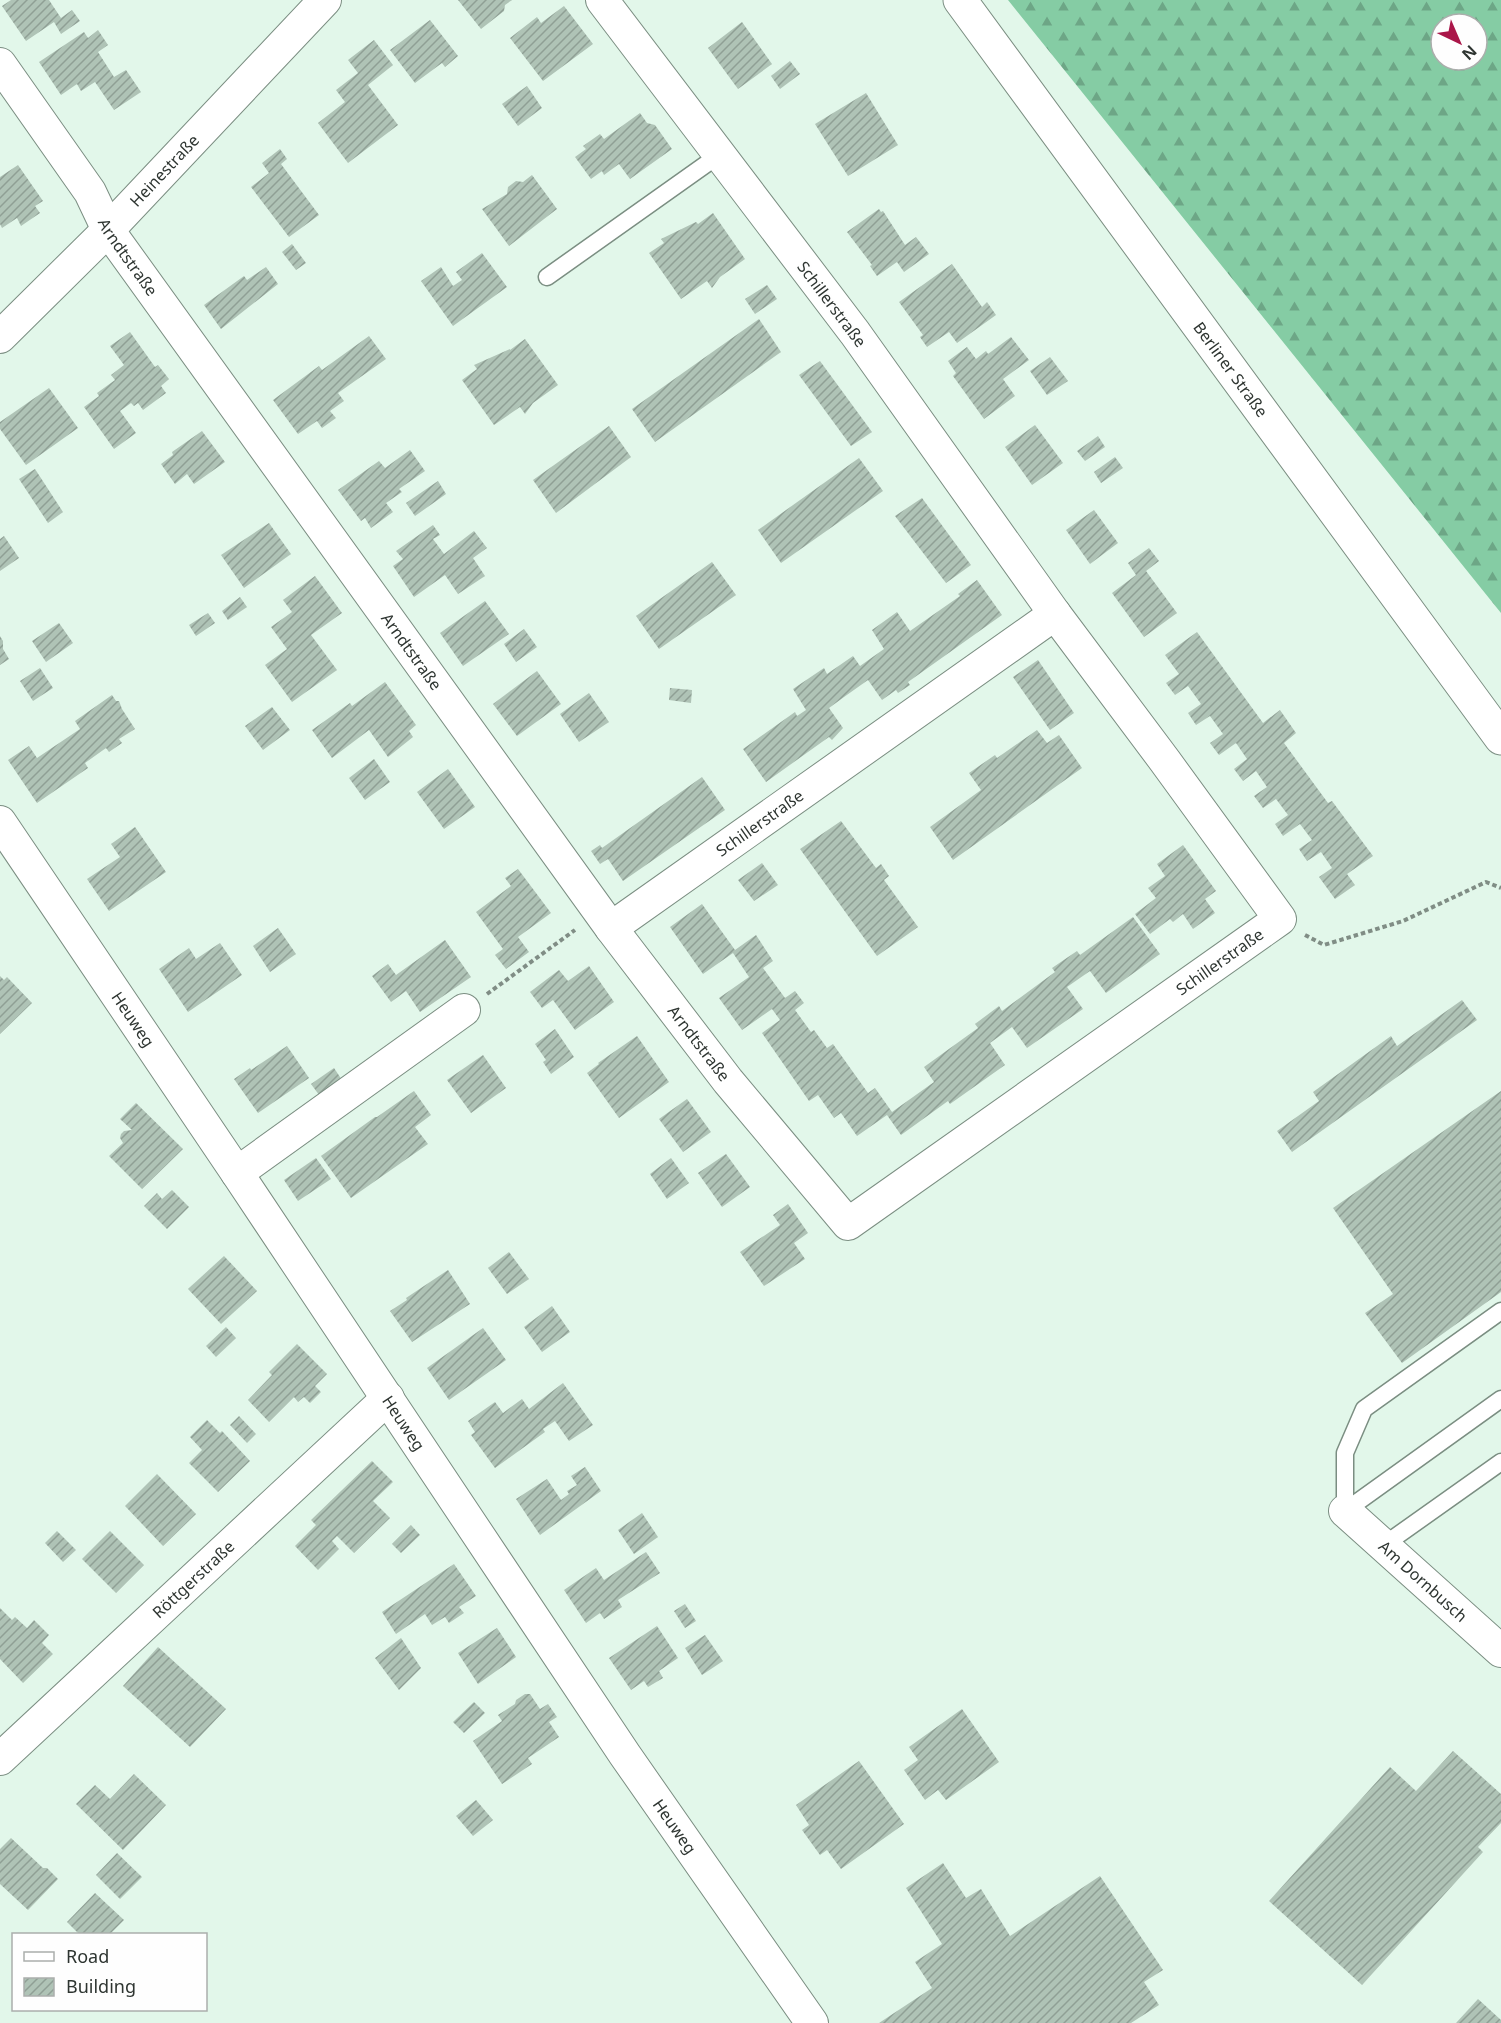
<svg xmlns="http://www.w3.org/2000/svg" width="1501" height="2023" font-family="'Noto Sans',sans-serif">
  <defs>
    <pattern id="forest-firs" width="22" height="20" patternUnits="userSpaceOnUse" patternTransform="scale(1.5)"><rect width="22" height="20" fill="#85cca4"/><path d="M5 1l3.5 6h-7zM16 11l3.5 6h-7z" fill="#6da686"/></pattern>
    <pattern id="building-hatch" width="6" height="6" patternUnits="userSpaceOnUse" patternTransform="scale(1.5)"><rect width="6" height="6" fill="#afc3b6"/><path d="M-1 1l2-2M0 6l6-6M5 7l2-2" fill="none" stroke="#8f9f95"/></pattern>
  </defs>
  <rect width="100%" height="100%" fill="#e2f7ea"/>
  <path fill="url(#forest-firs)" fill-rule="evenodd" d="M1008 0H1501V613ZM1441 24H1477V60H1441Z"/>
  <g fill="url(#building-hatch)">
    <polygon points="11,0 49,0 61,18 72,10 80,21 61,34 54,22 26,41 2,6"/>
    <polygon points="458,0 512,0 505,5 504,11 481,29"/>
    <polygon points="564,6 593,44 543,81 510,38 537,17 541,23"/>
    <polygon points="430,20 458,56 445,67 442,63 415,83 390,50"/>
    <polygon points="742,22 772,64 738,89 708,48"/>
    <polygon points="98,30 108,45 98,52 114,77 126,70 141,92 114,110 95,82 81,91 77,84 61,95 39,62 84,32 88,38"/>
    <polygon points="374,40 393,65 368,85 398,125 348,163 318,123 345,102 336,90 358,73 348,60"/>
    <polygon points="790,61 800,74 780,89 771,76"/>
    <polygon points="527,86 542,108 518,126 502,104"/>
    <polygon points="866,93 898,145 848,176 815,124"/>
    <polygon points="640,113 647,123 655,125 672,149 630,179 619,164 604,175 602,171 591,179 575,157 586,149 583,146 600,134 604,139"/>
    <polygon points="280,149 287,159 281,164 319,215 289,237 251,187 269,173 262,163"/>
    <polygon points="18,165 43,201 35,206 40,213 21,226 17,218 2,228 0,224 0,177"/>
    <polygon points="532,175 557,209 509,246 482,209 507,194 508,187 516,181 523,182"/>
    <polygon points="879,209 881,212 883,211 905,245 916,237 929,254 904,272 897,262 877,276 870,266 872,265 847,232"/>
    <polygon points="713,213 745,259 720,277 712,288 707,281 681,299 649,253 664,243 661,239 696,222 698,224"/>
    <polygon points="292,244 306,263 296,270 282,252"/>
    <polygon points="482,253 507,287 453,326 421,281 441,267 453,286 462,280 456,272"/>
    <polygon points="952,264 982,307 987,302 996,315 957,343 949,332 927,347 920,337 923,335 899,302"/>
    <polygon points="266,267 278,284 221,329 204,305 244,276 247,280"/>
    <polygon points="767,285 777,299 755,314 745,299"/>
    <polygon points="759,319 781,352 655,442 632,409"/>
    <polygon points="130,332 155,367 158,365 169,379 161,386 166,393 143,410 138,403 134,406 131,403 120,411 136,433 114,449 84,407 99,396 97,393 115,380 111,375 124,365 110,346"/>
    <polygon points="369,336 386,359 338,393 344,401 330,411 336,418 322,428 317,421 298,434 273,400 319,366 322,370"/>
    <polygon points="1011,337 1029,360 1003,379 1015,396 984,419 953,376 956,373 948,361 967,347 976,359 986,351 988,354"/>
    <polygon points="525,339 558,385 533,403 525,414 520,407 494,425 462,380 477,369 474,365 510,349 510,350"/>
    <polygon points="1050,357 1068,381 1047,395 1030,371"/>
    <polygon points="820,361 872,432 851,446 799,375"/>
    <polygon points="49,388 78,428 26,465 0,429 0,422"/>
    <polygon points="1035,425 1063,463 1032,485 1005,447"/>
    <polygon points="609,426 631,457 556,513 533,480"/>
    <polygon points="202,431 225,462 194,484 187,474 175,484 161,464 173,455 172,452"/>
    <polygon points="1098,436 1105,447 1085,461 1077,451"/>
    <polygon points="410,450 425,471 399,489 402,492 386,503 393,512 371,528 365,518 361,521 338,490 379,461 385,468"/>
    <polygon points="1115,457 1123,468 1101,483 1094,472"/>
    <polygon points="859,458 883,491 781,563 758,530"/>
    <polygon points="35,469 63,512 48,523 19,479"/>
    <polygon points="438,481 446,494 415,516 406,503"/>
    <polygon points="922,498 971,565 946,583 895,516"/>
    <polygon points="1094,510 1118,543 1090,564 1066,530"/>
    <polygon points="269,523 291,554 244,588 221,555"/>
    <polygon points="433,525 440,535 433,539 444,554 474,531 487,548 473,558 485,576 458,594 445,575 414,597 393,566 403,559 396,551"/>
    <polygon points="4,536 19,558 0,571 0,539"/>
    <polygon points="1149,548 1159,561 1146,571 1177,613 1144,637 1112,593 1136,575 1128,563"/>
    <polygon points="712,562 736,595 659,649 636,616"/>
    <polygon points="315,576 342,613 311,635 337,670 292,702 265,665 287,649 271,627 292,612 283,600"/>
    <polygon points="977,580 1002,615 908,682 910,685 898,693 896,690 882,700 868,680 844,697 829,708 843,728 832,740 829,737 766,782 743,749 795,712 797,716 806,710 793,689 824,668 827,674 853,656 860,666 884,649 872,630 897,612 910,631 960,596 958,594"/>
    <polygon points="240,597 247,607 228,620 222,611"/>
    <polygon points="485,601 509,634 463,666 440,633"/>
    <polygon points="208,613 215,623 196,636 189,625"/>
    <polygon points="59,623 73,643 46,662 32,641"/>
    <polygon points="524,629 537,647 516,662 504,644"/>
    <polygon points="1197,632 1263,723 1280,710 1296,733 1284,743 1328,803 1332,801 1373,856 1347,874 1355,885 1335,899 1319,877 1332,868 1321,852 1307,861 1299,849 1312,840 1300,824 1283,836 1275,824 1288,815 1276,799 1263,808 1254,796 1267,787 1256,771 1243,781 1234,769 1247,759 1236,743 1219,755 1210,743 1223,734 1210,716 1196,725 1188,713 1201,704 1188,686 1175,695 1166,683 1179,674 1165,655"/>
    <polygon points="0,636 3,641 3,649 9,659 0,665"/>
    <polygon points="1038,660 1074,713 1050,730 1013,677"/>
    <polygon points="40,668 53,688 33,701 20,681"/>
    <polygon points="537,671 561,704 517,736 493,704"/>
    <polygon points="385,682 416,725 409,731 413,737 388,757 369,730 332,758 312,730 350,703 352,706"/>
    <polygon points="670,688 692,690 691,703 669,700"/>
    <polygon points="589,693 609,722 579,742 560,714"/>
    <polygon points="112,695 116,701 119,701 122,709 135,729 119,739 122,743 109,752 106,748 85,763 88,768 37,803 8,760 29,746 37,758 80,729 75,721"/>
    <polygon points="272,707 290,730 263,750 245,726"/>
    <polygon points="1037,730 1047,743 1059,735 1082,768 953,860 930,827 981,790 969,773 995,755 997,758"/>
    <polygon points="374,759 390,782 365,800 349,778"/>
    <polygon points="448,769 475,807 444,829 417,792"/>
    <polygon points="702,777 725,810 623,881 608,859 600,864 591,851 600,845 602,848"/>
    <polygon points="841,821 876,868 881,864 889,876 884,880 918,927 877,956 800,849"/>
    <polygon points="135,827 166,872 109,911 87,879 120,857 111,844"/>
    <polygon points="1183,845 1216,891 1205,899 1215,913 1193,929 1183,914 1173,922 1170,919 1150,934 1135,914 1156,898 1148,888 1165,876 1157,864"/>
    <polygon points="762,863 778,885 754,901 738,880"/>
    <polygon points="518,869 551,913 518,937 529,952 506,969 495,955 503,949 476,912 511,886 505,878"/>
    <polygon points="702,904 735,950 756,935 773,961 763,968 785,998 795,991 804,1003 795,1010 811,1032 814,1030 827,1048 833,1044 868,1093 875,1088 892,1112 934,1082 924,1067 978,1028 975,1024 999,1006 1002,1011 1055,972 1052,968 1077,951 1080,955 1133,917 1160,954 1106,993 1090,971 1067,987 1083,1009 1027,1048 1012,1027 990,1043 1005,1065 950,1104 948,1101 901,1135 887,1115 857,1136 841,1113 834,1118 818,1095 809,1101 762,1033 780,1020 772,1009 742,1030 719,998 749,977 733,953 703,974 670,927"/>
    <polygon points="278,928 296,954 270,972 253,946"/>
    <polygon points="445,940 471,977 420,1012 406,991 391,1002 372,976 388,964 396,975"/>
    <polygon points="220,943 242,975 188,1012 159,969 189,948 196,959"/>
    <polygon points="589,966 614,1002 575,1030 553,1000 542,1008 530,992 559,970 568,981"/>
    <polygon points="0,976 4,980 7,977 32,1003 0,1034"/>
    <polygon points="1462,1000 1477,1020 1292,1152 1277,1131 1319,1101 1313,1092 1391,1036 1397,1046"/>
    <polygon points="555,1029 574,1057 551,1074 543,1062 546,1060 535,1044"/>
    <polygon points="637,1036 669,1082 619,1118 587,1073 599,1064 598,1063"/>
    <polygon points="287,1046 309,1078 258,1113 234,1079 250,1068 251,1070"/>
    <polygon points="483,1055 506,1088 471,1113 447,1080"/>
    <polygon points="334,1068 344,1083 322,1099 311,1084"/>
    <polygon points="414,1091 431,1115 415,1127 428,1144 351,1198 321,1156 375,1117 377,1117"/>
    <polygon points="1501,1091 1501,1292 1402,1363 1365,1313 1393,1294 1333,1208"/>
    <polygon points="687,1099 711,1132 683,1152 659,1119"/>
    <polygon points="136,1103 183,1149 142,1189 109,1156 123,1143 120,1138 121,1134 124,1131 132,1130 120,1119"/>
    <polygon points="726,1154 750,1187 722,1207 698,1173"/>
    <polygon points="316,1158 331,1179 298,1201 284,1180"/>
    <polygon points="671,1158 689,1183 667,1199 650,1174"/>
    <polygon points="172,1190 189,1207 167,1229 144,1206 157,1193 162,1199"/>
    <polygon points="788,1204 808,1233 794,1243 805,1259 764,1286 740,1252 780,1225 773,1215"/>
    <polygon points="509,1252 529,1279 507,1294 488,1268"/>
    <polygon points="224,1256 257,1291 221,1324 188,1289"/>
    <polygon points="448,1270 470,1304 412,1342 390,1311 407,1300 406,1298"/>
    <polygon points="552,1306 570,1332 542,1352 524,1327"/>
    <polygon points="226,1327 236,1338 216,1357 206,1346"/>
    <polygon points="483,1328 506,1360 449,1400 427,1368"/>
    <polygon points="297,1344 327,1374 315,1386 321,1392 310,1403 304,1397 298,1402 294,1397 269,1422 248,1400 272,1375 269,1372"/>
    <polygon points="563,1383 593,1425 569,1441 555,1421 543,1429 545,1432 495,1468 471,1435 475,1432 468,1421 495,1402 503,1413 522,1399 529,1409"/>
    <polygon points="239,1416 256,1434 247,1443 230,1425"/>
    <polygon points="207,1420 220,1433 222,1431 250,1461 218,1492 189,1463 202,1450 190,1437"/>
    <polygon points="372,1461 393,1482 373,1501 390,1518 354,1553 337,1536 332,1541 339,1549 318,1570 295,1546 316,1525 311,1520"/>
    <polygon points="585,1467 601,1491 540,1535 516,1499 547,1479 561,1500 569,1494 567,1491 577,1485 571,1476"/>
    <polygon points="157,1474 196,1514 163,1546 125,1506"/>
    <polygon points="642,1513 658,1537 634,1554 618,1530"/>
    <polygon points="411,1525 420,1535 401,1553 392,1544"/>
    <polygon points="57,1531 76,1550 63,1562 45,1543"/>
    <polygon points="110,1531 144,1565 116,1593 82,1559"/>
    <polygon points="646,1552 660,1573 618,1600 622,1607 604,1619 600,1613 586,1623 564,1590 596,1568 604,1580"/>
    <polygon points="454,1564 476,1596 459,1607 464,1613 449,1623 445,1617 432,1625 425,1614 396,1634 382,1612"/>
    <polygon points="685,1604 696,1621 685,1628 674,1611"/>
    <polygon points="0,1608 12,1620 15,1617 27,1628 34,1620 49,1635 42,1643 53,1654 23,1683 0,1659"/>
    <polygon points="657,1626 678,1658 659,1671 663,1678 648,1687 644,1681 631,1690 609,1658"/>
    <polygon points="497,1628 516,1657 478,1684 458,1653"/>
    <polygon points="705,1635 723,1661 702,1675 685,1648"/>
    <polygon points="401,1638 421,1668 399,1690 375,1658"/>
    <polygon points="158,1647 226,1709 190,1747 123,1686"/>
    <polygon points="525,1694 530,1694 540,1709 548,1704 557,1717 549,1722 559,1737 528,1758 532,1764 502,1784 473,1741 502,1721 498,1715 515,1704 516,1700"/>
    <polygon points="474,1702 485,1713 464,1733 453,1722"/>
    <polygon points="962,1709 999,1762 946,1800 938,1790 925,1800 904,1770 918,1760 909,1747"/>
    <polygon points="1453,1751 1501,1794 1501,1823 1478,1847 1483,1852 1362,1985 1269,1901 1390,1767 1416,1791"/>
    <polygon points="859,1761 904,1824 841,1869 827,1850 820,1855 802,1830 809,1825 796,1805"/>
    <polygon points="134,1774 166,1805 123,1850 76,1804 95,1785 110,1799"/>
    <polygon points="476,1800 493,1820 473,1836 456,1816"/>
    <polygon points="11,1838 43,1868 47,1868 58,1879 28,1910 0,1884 0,1849"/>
    <polygon points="117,1853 142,1877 120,1899 96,1875"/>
    <polygon points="943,1863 966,1898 981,1889 1010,1936 1100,1876 1163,1970 1144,1982 1159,2005 1131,2023 879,2023 932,1988 915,1962 942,1944 906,1888"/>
    <polygon points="95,1893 124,1920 110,1934 79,1934 67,1922"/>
    <polygon points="1478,1999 1501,2020 1501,2023 1456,2023"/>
  </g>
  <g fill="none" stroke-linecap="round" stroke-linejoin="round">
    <g stroke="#7b8e82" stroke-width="19">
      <g id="service">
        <polyline points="547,277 719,155"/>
        <polyline points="1345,1511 1345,1453 1364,1409 1501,1311"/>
        <polyline points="1345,1511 1501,1399"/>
        <polyline points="1384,1545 1501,1462"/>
      </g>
    </g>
    <g stroke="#7b8e82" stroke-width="34">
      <g id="minor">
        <path id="s1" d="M0 64 90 192 108 230 611 928 728 1081 848 1224 1280 919 1165 761 1055 614 855 333 602 0"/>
        <path id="s2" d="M0 337 108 230 325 0"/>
        <path id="s3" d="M0 822 237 1173 625 1755 812 2023"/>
        <path id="s4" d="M611 928 1055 614"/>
        <polyline points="237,1173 464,1010"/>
        <path id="s5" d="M1345 1511 1501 1651"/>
        <path id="s6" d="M0 1759 388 1398"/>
      </g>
    </g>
    <g stroke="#7b8e82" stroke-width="35">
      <g id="primary">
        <path id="s7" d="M960 0 1501 738"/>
      </g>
    </g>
    <g stroke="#808d85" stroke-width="4" stroke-dasharray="4.5 3" stroke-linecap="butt">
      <polyline points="1305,935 1324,945 1403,921 1486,882 1501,888"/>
      <polyline points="487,994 575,930"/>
    </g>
    <use href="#service" stroke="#fff" stroke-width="16"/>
    <use href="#minor" stroke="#fff" stroke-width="32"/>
    <use href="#primary" stroke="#fff" stroke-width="33"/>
  </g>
  <g text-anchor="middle" stroke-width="4.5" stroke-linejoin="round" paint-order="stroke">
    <g font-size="16" fill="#2e3531" stroke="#fefefe">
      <text dy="6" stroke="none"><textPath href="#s2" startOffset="234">Heinestraße</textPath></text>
      <text dy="6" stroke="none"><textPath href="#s1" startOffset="232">Arndtstraße</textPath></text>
      <text transform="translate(832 304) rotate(53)" y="6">Schillerstraße</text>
      <text dy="6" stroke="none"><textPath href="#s7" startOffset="458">Berliner Straße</textPath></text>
      <text dy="6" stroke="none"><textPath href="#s1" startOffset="718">Arndtstraße</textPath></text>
      <text dy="6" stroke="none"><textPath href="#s4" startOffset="182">Schillerstraße</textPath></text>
      <text dy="6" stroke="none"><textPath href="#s1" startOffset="1893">Schillerstraße</textPath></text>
      <text dy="6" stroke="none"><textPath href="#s3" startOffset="238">Heuweg</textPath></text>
      <text dy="6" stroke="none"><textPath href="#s1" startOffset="1204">Arndtstraße</textPath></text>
      <text dy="6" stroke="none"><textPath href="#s3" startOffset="724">Heuweg</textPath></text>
      <text dy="6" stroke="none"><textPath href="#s6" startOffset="264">Röttgerstraße</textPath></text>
      <text dy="6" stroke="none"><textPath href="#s5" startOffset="105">Am Dornbusch</textPath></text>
      <text dy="6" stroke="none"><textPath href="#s3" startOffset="1210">Heuweg</textPath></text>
    </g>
  </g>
  <rect x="12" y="1933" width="195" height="78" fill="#fefefe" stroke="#abaeac" stroke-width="1.5"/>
  <rect x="24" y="1952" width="30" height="9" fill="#ffffff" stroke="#abaeac" stroke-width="1.5"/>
  <text x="66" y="1963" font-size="18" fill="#2e3531">Road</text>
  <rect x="24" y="1978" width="30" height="18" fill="url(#building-hatch)" stroke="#abaeac" stroke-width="1.5"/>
  <text x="66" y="1993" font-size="18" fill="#2e3531">Building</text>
  <g transform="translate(1459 42) rotate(136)"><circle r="28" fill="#fefefe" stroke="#abaeac" stroke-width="1.5"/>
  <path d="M0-4.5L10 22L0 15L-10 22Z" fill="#aa1649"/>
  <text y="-9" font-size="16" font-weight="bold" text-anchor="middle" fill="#2e3531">N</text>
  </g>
</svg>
